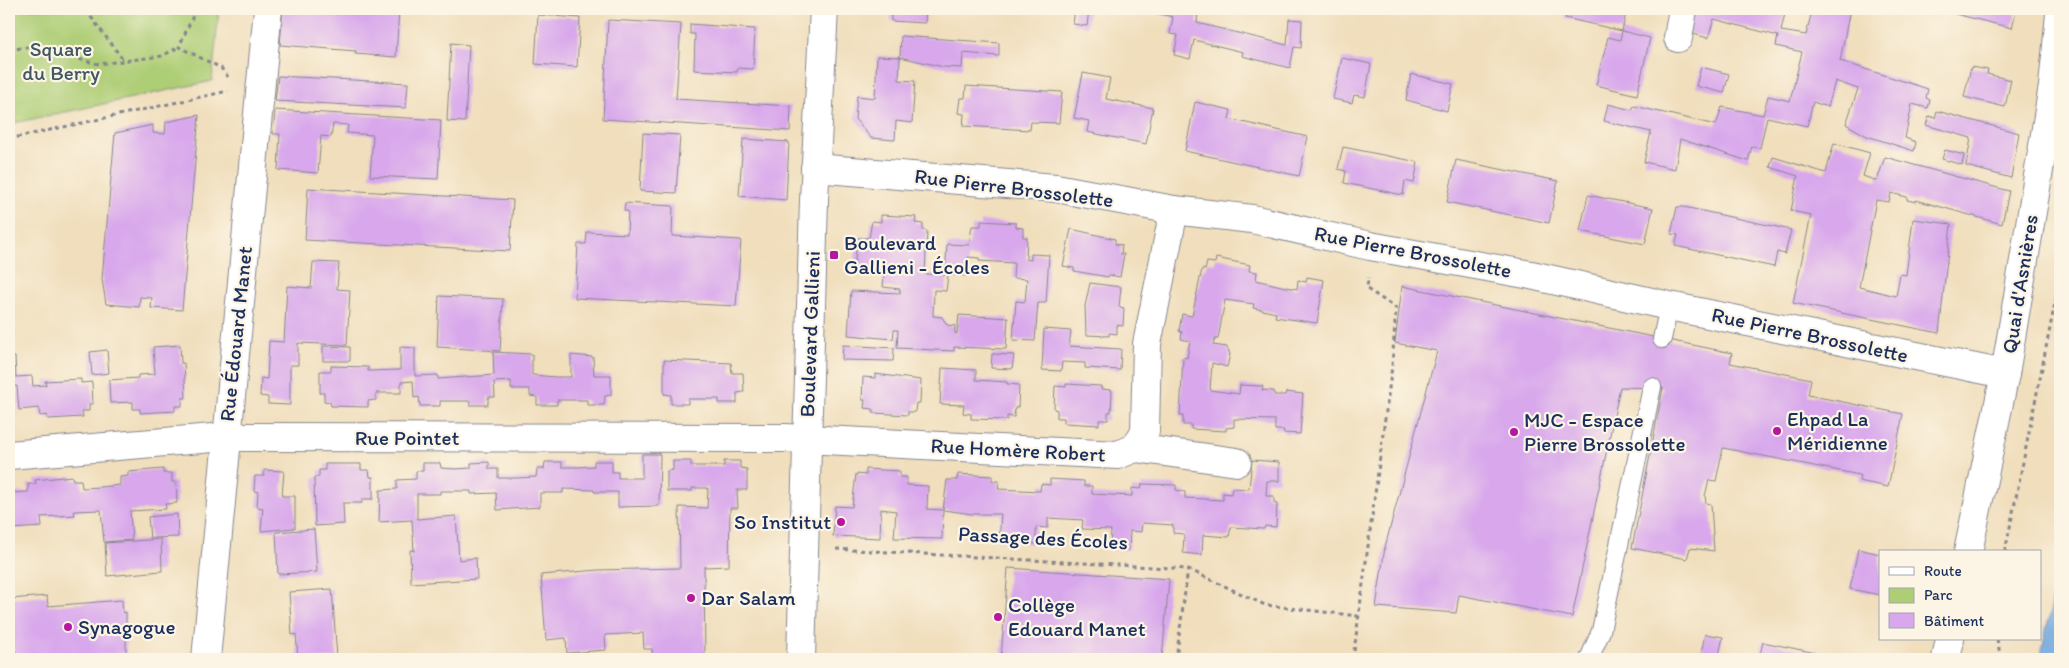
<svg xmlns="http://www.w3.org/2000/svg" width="2069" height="668" font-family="Itim,sans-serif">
  <rect width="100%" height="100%" fill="#fcf5e5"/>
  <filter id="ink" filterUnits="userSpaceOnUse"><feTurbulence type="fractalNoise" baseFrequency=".02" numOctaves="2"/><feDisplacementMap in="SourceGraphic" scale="10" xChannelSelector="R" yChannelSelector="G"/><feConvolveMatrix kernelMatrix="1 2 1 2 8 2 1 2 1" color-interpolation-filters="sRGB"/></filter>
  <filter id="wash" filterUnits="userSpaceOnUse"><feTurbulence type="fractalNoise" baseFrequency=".0096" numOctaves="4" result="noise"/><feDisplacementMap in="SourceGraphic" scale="20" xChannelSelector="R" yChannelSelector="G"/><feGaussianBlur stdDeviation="1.12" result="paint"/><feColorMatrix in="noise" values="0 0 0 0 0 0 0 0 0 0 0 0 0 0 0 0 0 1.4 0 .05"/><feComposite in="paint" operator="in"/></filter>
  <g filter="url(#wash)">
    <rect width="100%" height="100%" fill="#f0debc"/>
    <polygon fill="#aece76" stroke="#647e6a" points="9,9 219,9 212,81 9,124"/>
    <polygon fill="#74a9e1" stroke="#486ca0" points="2060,564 2060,659 2040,659"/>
    <g id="blocks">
      <g fill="#d8a7ec">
        <polygon points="283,9 399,9 396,57 355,54 356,51 280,45"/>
        <polygon points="891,9 926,9 925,23 891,21"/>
        <polygon points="1075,9 1089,9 1087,26 1073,24"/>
        <polygon points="1151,9 1198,9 1197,23 1287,45 1289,19 1302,20 1301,48 1294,47 1290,68 1242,56 1243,52 1194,40 1190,59 1174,55 1178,35 1170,34 1173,17 1151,12"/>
        <polygon points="1567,9 1627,9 1622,31 1565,18"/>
        <polygon points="1690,9 1786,9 1781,31 1806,35 1811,15 1806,14 1807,9 1850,9 1840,61 1928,89 1926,98 1930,100 1928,108 1912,104 1905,138 1916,142 1914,151 1867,136 1846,124 1858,89 1835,81 1828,107 1813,102 1807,126 1767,117 1760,148 1752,146 1748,161 1680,139 1675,169 1644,162 1651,132 1604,121 1608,104 1632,110 1634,106 1716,125 1722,107 1763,115 1768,96 1790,101 1802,52 1776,46 1778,36 1714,19 1708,38 1686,32"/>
        <polygon points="1952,9 2007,9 2016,11 2012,28 1951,13"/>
        <polygon points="538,15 580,18 577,67 535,64"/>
        <polygon points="608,20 681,24 676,99 791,106 790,131 603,119"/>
        <polygon points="690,24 755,29 753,69 738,68 737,72 694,70 695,34 690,34"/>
        <polygon points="1622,31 1650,38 1637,95 1596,85 1608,37 1620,40"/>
        <polygon points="901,36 999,43 999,56 963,53 962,68 944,67 900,57"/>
        <polygon points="451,43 469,45 465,122 447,121"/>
        <polygon points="877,56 900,57 899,80 915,81 912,123 896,121 895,140 871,138 855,119 857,96 875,98"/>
        <polygon points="1342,58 1371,64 1365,97 1354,95 1352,103 1333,99"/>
        <polygon points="1701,67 1729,74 1724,93 1696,86"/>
        <polygon points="1971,67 1988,70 1987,74 2011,80 2005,107 1964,97"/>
        <polygon points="1083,73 1110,78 1106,99 1153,108 1146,144 1087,132 1089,121 1074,118"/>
        <polygon points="1411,74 1453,84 1447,111 1406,100"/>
        <polygon points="278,76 408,83 406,108 275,101"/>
        <polygon points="966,86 1062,92 1059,123 1031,122 1030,130 963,126 964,114 958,113 960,98 965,98"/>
        <polygon points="1195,102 1231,110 1229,119 1308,137 1299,176 1185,151"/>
        <polygon points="275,110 441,120 438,179 370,176 373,135 347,133 348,125 333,124 331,137 321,136 318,173 278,170 280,134 273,134"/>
        <polygon points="1937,111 2019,133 2011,178 1966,166 1971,138 1926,125 1929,116 1935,118"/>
        <polygon points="199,115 182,310 151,308 152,298 140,297 139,307 106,304 102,279 115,133 153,125 153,133 165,134 166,122"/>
        <polygon points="643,133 680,135 676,193 640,191"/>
        <polygon points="743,139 789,142 786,200 739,196"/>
        <polygon points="1834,143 1870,153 1863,176 1877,181 1885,157 2009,191 2002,224 1916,200 1916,202 1907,200 1907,197 1891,193 1889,202 1876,200 1859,287 1896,296 1900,274 1906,275 1913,219 1951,224 1939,333 1793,303 1811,215 1791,211 1798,176 1770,167 1773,157 1826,173"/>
        <polygon points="1343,147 1418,162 1414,183 1405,181 1403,195 1344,183 1346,171 1338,169"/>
        <polygon points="1945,150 1964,155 1962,165 1942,159"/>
        <polygon points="1456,160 1558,181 1549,223 1447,202"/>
        <polygon points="9,168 16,199 9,201"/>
        <polygon points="308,188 513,200 510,251 305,240"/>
        <polygon points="1588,195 1653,208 1645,244 1580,231"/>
        <polygon points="625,203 673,206 672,236 741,240 736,306 575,298 578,244 586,244 587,232 627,234 628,211 624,211"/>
        <polygon points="1677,207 1684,207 1791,230 1785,254 1777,252 1774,267 1675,246 1678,235 1671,234"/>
        <polygon points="881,215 916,217 915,223 923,224 923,230 927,231 925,274 945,275 947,244 969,245 972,226 981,226 981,221 1016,223 1016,227 1023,228 1023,237 1027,237 1026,259 1031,260 1031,254 1049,255 1046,303 1038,303 1035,341 1013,340 1016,301 1025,302 1027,279 1013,278 1014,263 979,261 979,258 968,257 967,276 948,275 946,291 934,290 933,316 942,317 947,325 955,326 955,333 957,334 959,315 1008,318 1006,349 954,347 954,351 897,348 898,330 894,330 893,339 848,335 851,291 900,293 900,289 883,287 884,271 854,270 857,238 869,238 872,221 881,222"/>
        <polygon points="1071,229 1115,239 1115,244 1122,245 1121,254 1124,254 1120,277 1109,275 1108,277 1074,271 1074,268 1063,266"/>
        <polygon points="1216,258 1250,265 1249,271 1257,272 1256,280 1281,286 1297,289 1298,280 1306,282 1307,277 1324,280 1317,323 1275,317 1276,313 1253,308 1254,304 1225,300 1218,339 1215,339 1213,345 1227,347 1230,354 1227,367 1212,363 1210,390 1239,394 1240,385 1263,386 1262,390 1274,391 1274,395 1285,395 1286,392 1303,394 1300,434 1283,433 1284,430 1275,430 1275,420 1234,419 1234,427 1226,428 1226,431 1191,429 1191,425 1183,425 1183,416 1180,416 1183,357 1187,358 1190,341 1181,339 1182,332 1179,331 1182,314 1192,316 1202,269 1205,270 1207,262 1215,263"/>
        <polygon points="313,262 339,263 337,289 350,290 347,345 298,343 298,365 290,365 290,405 268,404 268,397 260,396 261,378 267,379 269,341 284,342 287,286 311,288"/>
        <polygon points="1090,283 1121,287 1119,307 1124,308 1123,326 1117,325 1117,334 1109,333 1109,336 1086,335 1085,306"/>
        <polygon points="1402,286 1732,353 1730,363 1811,379 1808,395 1903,414 1888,487 1859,481 1860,475 1723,448 1716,481 1709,480 1705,496 1706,503 1711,504 1714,551 1690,548 1687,559 1632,548 1663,388 1620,387 1572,617 1459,595 1456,613 1376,607 1385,547 1437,351 1395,343"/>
        <polygon points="439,296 503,299 500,351 437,347"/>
        <polygon points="1044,329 1071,331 1069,346 1121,349 1120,370 1085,368 1085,363 1062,362 1061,371 1042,370"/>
        <polygon points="180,345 181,363 184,363 186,398 182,398 182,406 175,406 175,411 140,413 140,409 133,409 133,402 110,403 109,380 138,378 138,375 155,374 153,347"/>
        <polygon points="843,345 894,348 893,361 842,360"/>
        <polygon points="323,346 350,347 350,361 323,361"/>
        <polygon points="400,347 415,348 415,376 438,375 438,379 494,375 493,352 532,354 532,375 556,377 571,377 571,355 593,357 594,375 611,375 611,395 605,396 604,405 587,405 587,400 557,400 557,405 537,405 537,397 530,396 530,389 511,389 511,381 494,382 495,397 488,397 488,405 470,405 470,401 440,401 440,406 420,406 419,397 414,398 413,381 401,382 401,393 376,393 376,400 368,401 368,407 331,406 330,402 324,401 324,393 320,393 320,371 331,371 331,366 368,367 368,371 400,370"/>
        <polygon points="107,350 109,373 92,375 90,352"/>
        <polygon points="992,354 1014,355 1012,369 991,368"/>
        <polygon points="9,357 15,357 16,377 32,376 33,386 46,385 45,381 81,379 81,383 92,382 93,404 89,404 89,411 82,411 83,417 48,419 47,415 40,416 39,408 19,410 17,386 9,387"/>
        <polygon points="664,360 731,363 732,373 743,373 744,392 737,393 737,403 719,403 719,399 688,399 688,404 671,404 671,395 664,394"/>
        <polygon points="942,368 976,370 976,380 1007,382 1007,384 1019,385 1018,407 1015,408 1014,417 1007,416 1007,420 971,419 971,414 963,413 964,405 940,404"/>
        <polygon points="875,374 921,380 920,403 916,403 915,412 908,412 908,415 873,413 873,409 864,408 865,400 862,400 863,377 875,378"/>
        <polygon points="1066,384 1101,386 1101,389 1112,390 1111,412 1108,412 1108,420 1099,420 1099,425 1064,423 1064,418 1057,418 1057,410 1054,409 1055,386 1066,387"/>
        <polygon points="642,454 660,454 659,506 618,507 618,492 594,492 594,490 563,489 563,493 540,493 540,507 497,510 496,493 471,494 471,491 440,491 440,494 417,494 417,519 456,516 459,560 476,558 477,579 411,583 410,550 414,551 412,520 379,522 380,490 397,489 397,480 416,479 416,471 423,471 423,463 440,463 441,468 456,469 471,468 471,463 489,462 489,469 498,469 498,478 516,478 536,477 537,469 544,469 545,462 562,462 562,467 578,467 594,466 594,461 612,461 612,472 618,472 618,478 642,478"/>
        <polygon points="1252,460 1279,462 1279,481 1267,481 1266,496 1274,496 1274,503 1277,504 1276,527 1265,526 1264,529 1231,527 1229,537 1203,535 1202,555 1183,553 1184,534 1173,533 1173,525 1142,523 1141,532 1130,531 1129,550 1110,549 1111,530 1082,529 1083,520 1048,518 1048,528 1036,527 1036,544 999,541 1001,514 973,514 943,510 947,480 957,480 958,474 992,476 992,481 999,481 998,489 1040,491 1041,484 1050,485 1050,479 1084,481 1084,486 1092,486 1092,494 1132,496 1132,488 1141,489 1142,484 1176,485 1176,490 1185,492 1185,498 1223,500 1223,493 1231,494 1232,488 1249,489"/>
        <polygon points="673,461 691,461 691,466 724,466 724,461 740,461 740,468 747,469 747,490 737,490 738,508 730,508 729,566 704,567 705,659 653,659 652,649 644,649 643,633 605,635 606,650 567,653 566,638 546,640 541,575 598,570 680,568 679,507 707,508 708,488 692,488 692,491 667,491 667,471 673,470"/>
        <polygon points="325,464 361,464 361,470 369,470 370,477 373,477 373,499 362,499 362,503 343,503 344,524 315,526 314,477 319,477 319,470 325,470"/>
        <polygon points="163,469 163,473 172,473 172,482 176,482 177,503 165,504 166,509 130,511 132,540 104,542 101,510 74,511 75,515 41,517 42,527 11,529 9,493 28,492 28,484 36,484 35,480 72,476 73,480 81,480 82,488 100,487 120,485 120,477 128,476 128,472"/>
        <polygon points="866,469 900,471 900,477 907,477 907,485 928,486 927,509 943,510 942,539 894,538 896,511 881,509 880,538 833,536 835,506 852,507 856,474 866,475"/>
        <polygon points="264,470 284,471 282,496 295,496 295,528 261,531 263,508 257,507 258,492 254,491 255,476 264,476"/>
        <polygon points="177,514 178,537 150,538 148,517"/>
        <polygon points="314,529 317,572 278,574 276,532"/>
        <polygon points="161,539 162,571 107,576 105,543"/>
        <polygon points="1858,549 1880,554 1880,595 1850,589"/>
        <polygon points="1008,568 1169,579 1162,659 1001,659"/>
        <polygon points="332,589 337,658 298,659 296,634 292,635 289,592"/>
        <polygon points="47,596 48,606 122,600 123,613 126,612 126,653 55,659 25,659 12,648 9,652 10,599"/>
        <polygon points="1705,634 1723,637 1718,659 1700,659"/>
        <polygon points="1763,642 1816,653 1813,658 1808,659 1759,659"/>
      </g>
    </g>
  </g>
  <g filter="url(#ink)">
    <use href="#blocks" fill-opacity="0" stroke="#86868d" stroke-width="1"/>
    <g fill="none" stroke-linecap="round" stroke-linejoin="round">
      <g stroke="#86868d" stroke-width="20">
        <g id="lane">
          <polyline points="1662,339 1669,306"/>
          <polyline points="1589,659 1601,631 1652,387"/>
        </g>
      </g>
      <g stroke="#86868d" stroke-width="30">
        <g id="street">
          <polyline points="1678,38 1683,9"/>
          <polyline points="815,168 1056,188 1174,210 1252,219 1370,246 1531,275 1669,306 2005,374"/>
          <polyline points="1135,448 1237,462"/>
          <polyline points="9,455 225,437 785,438 1118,455 1135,448 1145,431 1147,344 1174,210"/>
          <polyline points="1968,552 2005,374 2053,86 2060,14"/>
          <polyline points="206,659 268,9"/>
          <polyline points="1946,659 1950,639"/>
        </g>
      </g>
      <g stroke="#86868d" stroke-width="30">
        <polyline id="secondary" points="801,659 814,200 824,9"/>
      </g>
      <g stroke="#86868d" stroke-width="3" stroke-dasharray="4 4" stroke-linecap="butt">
        <polyline points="90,9 91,17 124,61"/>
        <polyline points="196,9 179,47 221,68 229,78"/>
        <polyline points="9,50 27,47 99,64 162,56 179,47"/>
        <polyline points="9,139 228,91"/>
        <polyline points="836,549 1188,569 1176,659"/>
        <polyline points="2005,552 2060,278"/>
        <polyline points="1188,569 1265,605 1358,616"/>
        <polyline points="1997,639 2001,659"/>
        <polyline points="1353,659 1392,366 1396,308 1367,289 1368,277"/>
      </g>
      <use href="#lane" stroke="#fff" stroke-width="18"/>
      <use href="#street" stroke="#fff" stroke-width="28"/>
      <use href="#secondary" stroke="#fff" stroke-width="28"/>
    </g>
  </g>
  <g fill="#b5179e" stroke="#fcf5e5" stroke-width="2">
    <rect x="829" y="250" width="10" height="10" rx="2.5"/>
    <circle cx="1777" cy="431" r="5"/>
    <circle cx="1514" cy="432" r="5"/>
    <circle cx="841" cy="522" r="5"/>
    <circle cx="691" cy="598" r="5"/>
    <circle cx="998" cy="617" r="5"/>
    <circle cx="68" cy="627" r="5"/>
  </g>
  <g text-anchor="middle" stroke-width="4.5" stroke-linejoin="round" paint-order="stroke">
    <g font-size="21" fill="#405764" stroke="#fcf5e5">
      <text x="61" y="56">Square<tspan x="61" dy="24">du Berry</tspan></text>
    </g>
    <g font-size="21" fill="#1b2f5e" stroke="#fcf5e5">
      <text transform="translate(1014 188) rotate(7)" y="7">Rue Pierre Brossolette</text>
      <text transform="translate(1413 252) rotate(11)" y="7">Rue Pierre Brossolette</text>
      <text transform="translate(2020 284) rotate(-81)" y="7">Quai d'Asnières</text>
      <text transform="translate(236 334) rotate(-84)" y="7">Rue Édouard Manet</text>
      <text transform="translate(810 334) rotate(-88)" y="7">Boulevard Gallieni</text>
      <text transform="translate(1810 335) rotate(12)" y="7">Rue Pierre Brossolette</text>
      <text x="407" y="445">Rue Pointet</text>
      <text transform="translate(1018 450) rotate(3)" y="7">Rue Homère Robert</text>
      <text transform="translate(1043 538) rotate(3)" y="7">Passage des Écoles</text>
    </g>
    <g font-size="21" fill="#1b2f5e" stroke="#fcf5e5" text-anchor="start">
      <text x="844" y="250">Boulevard<tspan x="844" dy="24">Gallieni - Écoles</tspan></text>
      <text x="1787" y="426">Ehpad La<tspan x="1787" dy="24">Méridienne</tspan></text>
      <text x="1524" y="427">MJC - Espace<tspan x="1524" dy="24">Pierre Brossolette</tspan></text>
      <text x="831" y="529" text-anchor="end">So Institut</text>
      <text x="701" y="605">Dar Salam</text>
      <text x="1008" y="612">Collège<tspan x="1008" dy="24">Edouard Manet</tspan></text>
      <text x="78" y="634">Synagogue</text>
    </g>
  </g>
  <rect width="2069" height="668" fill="none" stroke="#fcf5e5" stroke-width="30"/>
  <rect x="1879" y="550" width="162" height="90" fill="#fcf5e5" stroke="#a2a6af"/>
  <rect x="1889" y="567" width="25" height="8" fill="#ffffff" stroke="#a2a6af"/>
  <text x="1924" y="576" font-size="15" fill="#1b2f5e">Route</text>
  <rect x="1889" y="588" width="25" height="15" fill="#aece76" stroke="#a2a6af"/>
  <text x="1924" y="600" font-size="15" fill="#1b2f5e">Parc</text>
  <rect x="1889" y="613" width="25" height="15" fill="#d8a7ec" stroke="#a2a6af"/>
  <text x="1924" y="626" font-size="15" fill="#1b2f5e">Bâtiment</text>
</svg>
